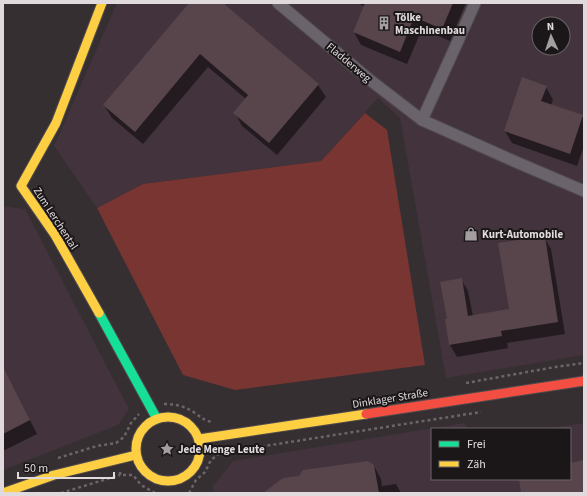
<svg xmlns="http://www.w3.org/2000/svg" width="587" height="496" font-family="'Source Sans 3',sans-serif">
  <rect width="100%" height="100%" fill="#352f32"/>
  <g fill="#42333c" fill-rule="evenodd">
    <path d="M117 3H583L584 7V355L446 378 400 118 378 98 321 161 143 184 97 208 54 146ZM539 24H563V48H539Z"/>
    <polygon points="3,206 25,209 129,409 118,425 3,470"/>
    <polygon points="464,423 468,429 432,429 432,479 570,479 570,429 541,429 584,423 584,493 214,493 213,486 233,461"/>
  </g>
  <polygon fill="#783532" points="365,113 387,130 425,365 235,390 183,375 97,208 143,184 321,161"/>
  <g fill="#0007">
    <polygon points="190,3 221,3 318,85 326,97 277,155 242,126 235,113 246,99 208,67 143,144 112,118 104,105"/>
    <polygon points="357,3 466,3 450,41 422,29 407,64 361,45 354,32 364,6"/>
    <polygon points="546,87 553,100 551,105 582,116 584,119 584,146 577,166 512,143 505,131"/>
    <polygon points="544,237 551,249 565,334 507,343 508,348 457,357 450,345 446,320 448,320 461,279 468,291 473,317 510,310"/>
    <polygon points="3,378 14,389 37,434 3,451"/>
    <polygon points="374,466 381,479 382,486 396,484 401,493 265,493"/>
  </g>
  <g fill="#58454b">
    <polygon points="189,3 223,3 319,84 269,143 233,113 248,95 200,54 135,132 103,105"/>
    <polygon points="365,3 453,3 442,29 414,17 400,52 353,32"/>
    <polygon points="522,77 547,86 541,101 583,115 570,154 504,131"/>
    <polygon points="545,236 558,322 501,331 502,336 449,345 445,319 447,319 440,282 462,278 468,316 509,309 498,243"/>
    <polygon points="3,367 30,420 3,434"/>
    <polygon points="584,460 584,493 521,493 519,479 570,479 570,463"/>
    <polygon points="368,461 374,465 379,493 263,493 283,478 299,476 303,470"/>
  </g>
  <g fill="none" stroke-linecap="round" stroke-linejoin="round">
    <g stroke="#504b4d" stroke-width="13">
      <g id="street">
        <polyline points="278,3 370,80 422,120 516,162 584,191"/>
        <polyline points="422,120 458,41 475,3"/>
      </g>
    </g>
    <g stroke="#504b4d" stroke-width="11">
      <polyline id="fast" points="99,313 157,419"/>
    </g>
    <g stroke="#504b4d" stroke-width="11">
      <g id="slow">
        <polyline points="99,313 55,235 21,186 56,123 102,3"/>
        <circle cx="168" cy="449" r="32"/>
        <polyline points="199,439 366,414"/>
        <polyline points="3,493 54,475 136,455"/>
      </g>
    </g>
    <g stroke="#504b4d" stroke-width="11">
      <polyline id="jam" points="366,414 584,381"/>
    </g>
    <g stroke="#6b656b" stroke-width="2.5" stroke-dasharray="3 3" stroke-linecap="butt">
      <polyline points="466,383 555,367 584,363"/>
      <path d="M164 404C175 404 185 406 195 413 201 417 203 420 212 422"/>
      <polyline points="220,453 481,412"/>
      <polyline points="58,458 97,446 116,443 124,437 131,423 139,414"/>
      <polyline points="120,472 120,475 133,475 141,485 155,493"/>
      <polyline points="61,493 120,475"/>
      <polyline points="189,493 196,480 205,472 211,460 220,453"/>
    </g>
    <use href="#street" stroke="#6b636c" stroke-width="11"/>
    <use href="#fast" stroke="#16e098" stroke-width="9"/>
    <use href="#slow" stroke="#ffcf43" stroke-width="9"/>
    <use href="#jam" stroke="#f24e42" stroke-width="9"/>
  </g>
  <defs>
    <g id="building-bare" transform="scale(1.08)"><path d="M-4-6H4V6H1V3H-1V6H-4ZM-2.5-4.3h1.7v1.8h-1.7ZM.8-4.3h1.7v1.8H.8ZM-2.5-1h1.7V.8h-1.7ZM.8-1h1.7V.8H.8Z" fill="#a49ea1" stroke="#1b1719" stroke-width="2.5" paint-order="stroke"/></g>
    <g id="shop-bare" transform="scale(1.08)"><path d="M-5-2.5h2.3a2.7 3.5 0 0 1 5.4 0H5L5.5 6h-11ZM-1.5-2.5h3a1.5 2.3 0 0 0-3 0Z" fill="#a49ea1" stroke="#1b1719" stroke-width="2.5" paint-order="stroke"/></g>
    <g id="sight-bare" transform="scale(1.08)"><path d="M0-6L1.8-2.2L6-1.7L2.9 1.2L3.7 5.4L0 3.3L-3.7 5.4L-2.9 1.2L-6-1.7L-1.8-2.2Z" fill="#a49ea1" stroke="#1b1719" stroke-width="2.5" paint-order="stroke"/></g>
  </defs>
  <g fill-rule="evenodd">
    <use href="#building-bare" x="384" y="23"/>
    <use href="#shop-bare" x="471" y="234"/>
    <use href="#sight-bare" x="167" y="449"/>
  </g>
  <g text-anchor="middle" stroke-width="4" stroke-linejoin="round" paint-order="stroke">
    <g font-size="11" font-weight="bold" fill="#e0dadd" stroke="#1b1719" text-anchor="start">
      <text x="395" y="21">Tölke<tspan x="395" dy="13">Maschinenbau</tspan></text>
      <text x="482" y="238">Kurt-Automobile</text>
      <text x="178" y="453">Jede Menge Leute</text>
    </g>
    <g font-size="11" fill="#e0dadd" stroke="#1b1719">
      <text transform="translate(349 62) rotate(40)" y="4">Fladderweg</text>
      <text transform="translate(56 218) rotate(57)" y="4">Zum Lerchental</text>
      <text transform="translate(390 398) rotate(-9)" y="4">Dinklager Straße</text>
    </g>
  </g>
  <rect width="587" height="496" fill="none" stroke="#e0dadd" stroke-width="8"/>
  <rect x="431" y="428" width="140" height="52" fill="#1b1719" stroke="#6a6567"/>
  <rect x="439" y="441" width="20" height="6" fill="#16e098" stroke="#6a6567"/>
  <text x="467" y="448" font-size="12" fill="#e0dadd">Frei</text>
  <rect x="439" y="461" width="20" height="6" fill="#ffcf43" stroke="#6a6567"/>
  <text x="467" y="468" font-size="12" fill="#e0dadd">Zäh</text>
  <g transform="translate(551 36) rotate(357)"><circle r="19" fill="#1b1719" stroke="#6a6567"/>
  <path d="M0-3L7 15L0 10L-7 15Z" fill="#a49ea1"/>
  <text y="-6" font-size="11" font-weight="bold" text-anchor="middle" fill="#e0dadd">N</text>
  </g>
  <path d="M18 472v6h96v-6" fill="none" stroke="#e0dadd" stroke-width="2"/>
  <text x="24" y="472" font-size="12" fill="#e0dadd" stroke="#1b1719" stroke-width="3" paint-order="stroke">50 m</text>
</svg>
